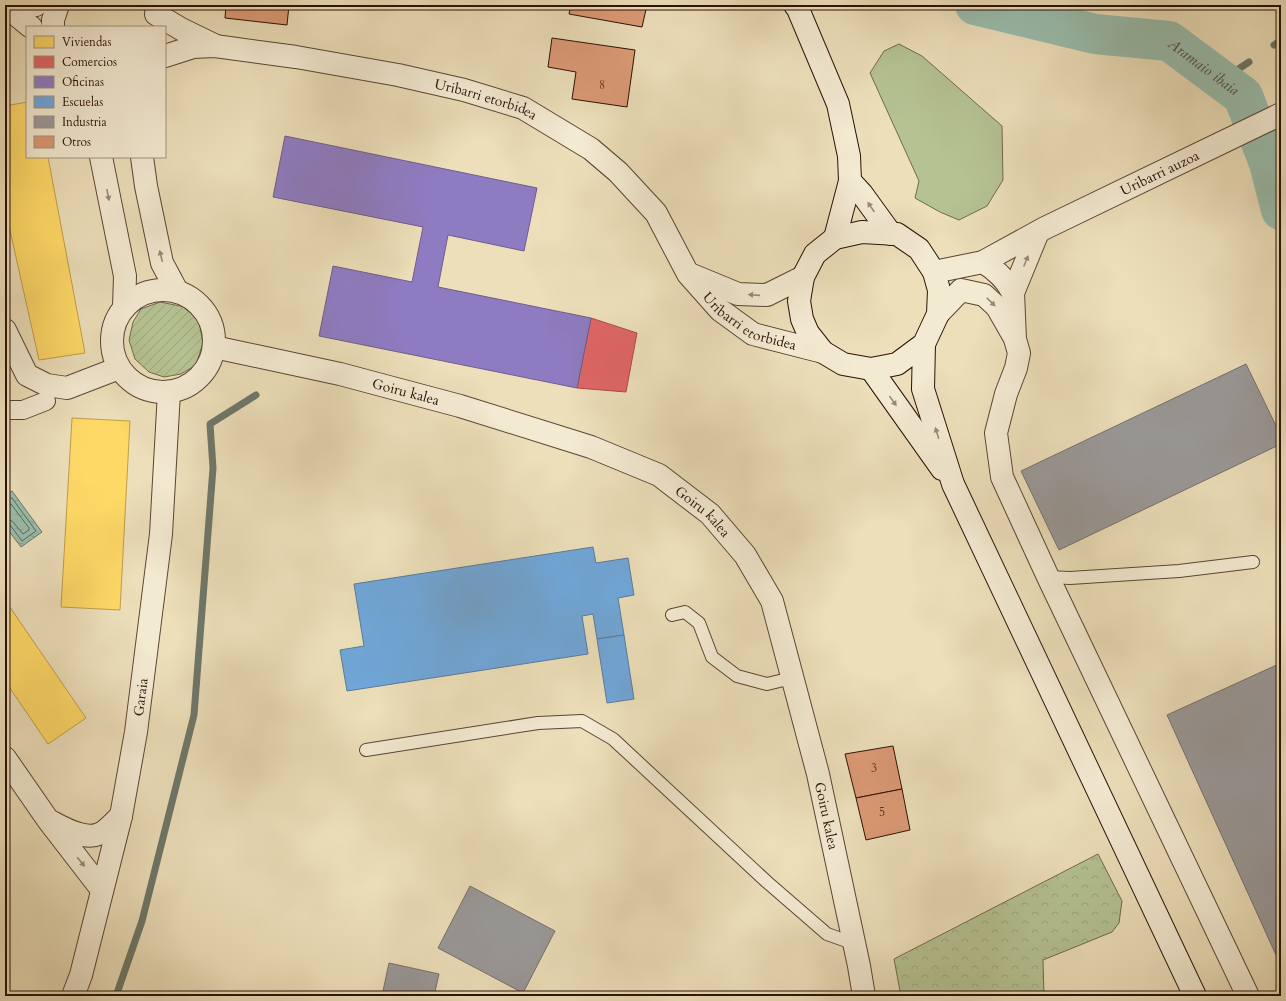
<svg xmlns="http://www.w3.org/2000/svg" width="1286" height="1001" font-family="Cardo,serif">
  <defs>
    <pattern id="forest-crowns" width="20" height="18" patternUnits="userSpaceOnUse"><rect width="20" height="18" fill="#b5c292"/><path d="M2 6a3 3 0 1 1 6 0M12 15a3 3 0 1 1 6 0" fill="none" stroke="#9ca67c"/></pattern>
    <pattern id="garden-furrows" width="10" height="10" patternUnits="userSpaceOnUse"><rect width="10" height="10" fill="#b5c292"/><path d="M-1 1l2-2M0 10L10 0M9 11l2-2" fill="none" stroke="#9ca67c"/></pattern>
    <pattern id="water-ripples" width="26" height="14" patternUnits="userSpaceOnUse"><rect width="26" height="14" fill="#99bdac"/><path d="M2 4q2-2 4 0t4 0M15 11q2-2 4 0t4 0" fill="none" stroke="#84a192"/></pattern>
  </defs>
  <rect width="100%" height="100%" fill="#ecdfba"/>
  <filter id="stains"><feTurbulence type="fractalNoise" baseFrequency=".005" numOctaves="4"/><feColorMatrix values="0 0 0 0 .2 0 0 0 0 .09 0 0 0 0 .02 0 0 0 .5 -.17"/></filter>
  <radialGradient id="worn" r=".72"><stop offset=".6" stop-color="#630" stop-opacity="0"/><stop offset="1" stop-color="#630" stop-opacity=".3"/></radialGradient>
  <polygon fill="url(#forest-crowns)" stroke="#706a4c" points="1098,854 1122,901 1119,923 1112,932 1043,960 1044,996 901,996 894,959"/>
  <polygon fill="url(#garden-furrows)" stroke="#706a4c" points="160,302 185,307 199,321 203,343 196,365 181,374 164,377 149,372 135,359 129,340 133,322 141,309"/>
  <polygon fill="#b5c292" stroke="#706a4c" points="899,44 922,56 1002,126 1003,180 987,206 959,220 940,212 915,198 919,181 870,73 884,51"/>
  <polygon fill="url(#water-ripples)" stroke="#6d786a" points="12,491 42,532 21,547 5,526 5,496"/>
  <g fill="#ffd966" stroke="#bf9d4a">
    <polygon points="27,102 27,157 48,157 85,353 39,360 5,208 5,106"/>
    <polygon points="72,418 130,421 120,610 61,607"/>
    <polygon points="5,600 86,718 48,744 5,681"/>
  </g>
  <polygon fill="#e06666" stroke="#a94c4a" points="591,318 637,333 626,392 577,388"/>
  <polygon fill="#8e7cc3" stroke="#705c8b" points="285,136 537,188 524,251 448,235 438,287 591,318 577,388 319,336 333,266 412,282 423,227 273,197"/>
  <g fill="#6fa8dc" stroke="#5a7b9c">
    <polygon points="593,547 596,563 628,558 634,595 618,598 624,635 597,639 593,614 582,616 588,654 347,691 340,650 364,646 354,584"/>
    <polygon points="624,635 634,699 607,703 597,639"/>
  </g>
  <g fill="#999" stroke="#78706d">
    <polygon points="1246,364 1281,436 1281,444 1059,550 1021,471"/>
    <polygon points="1281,663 1281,966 1167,715"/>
    <polygon points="470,886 555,931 523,993 438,948"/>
    <polygon points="389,963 439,974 434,996 404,996 383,991"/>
  </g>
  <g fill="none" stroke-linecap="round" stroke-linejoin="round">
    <g stroke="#62675a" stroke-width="1">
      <polyline points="5,499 12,498 36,531 22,541 10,525 5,524"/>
      <polyline points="5,504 11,504 29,528 29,530 23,534 12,521 5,519"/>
    </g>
    <g stroke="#6d786a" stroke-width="7">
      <polyline points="1274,45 1281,40"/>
      <polyline points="1222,80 1249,62"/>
      <polyline points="116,996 142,921 194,715 213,468 210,424 256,395"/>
    </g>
    <path stroke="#99bdac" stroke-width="40" id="s1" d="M975 5 1095 34 1169 41 1243 96 1269 163 1281 210"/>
  </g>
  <g fill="#db9a75" stroke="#2a1107">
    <polygon points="226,5 289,5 287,25 225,18"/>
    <polygon points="571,5 647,5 642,27 569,14"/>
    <polygon points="552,38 635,50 627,107 572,99 576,72 548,67"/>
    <polygon points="893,746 902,789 856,798 845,754"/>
    <polygon points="902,789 910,830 866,840 856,798"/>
  </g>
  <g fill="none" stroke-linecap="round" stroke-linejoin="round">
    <g stroke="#5a4434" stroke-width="14">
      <g id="service">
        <polyline points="1048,577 1070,578 1179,571 1253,562"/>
        <polyline points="672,615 685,612 699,623 712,657 737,676 767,684 792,678"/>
        <polyline points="366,750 538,723 582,721 613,739 767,882 827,934 855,944"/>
      </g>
    </g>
    <g stroke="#5a4434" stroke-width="20">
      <polyline id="pedestrian" points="5,410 23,410 46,401"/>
    </g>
    <g stroke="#5a4434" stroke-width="24">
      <g id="minor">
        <polyline points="101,157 125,276 124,307"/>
        <polyline points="142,157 146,186 162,263 177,291"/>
        <polyline points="1038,232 1013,293 1015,339 1019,353 1016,368 1006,394 996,433 1002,477 1048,577 1248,996"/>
        <path d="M983 262C996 270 1006 279 1013 293"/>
        <path id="s2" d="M934 272 983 262 1045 228 1281 114"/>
        <circle cx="163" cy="341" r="51"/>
        <polyline points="938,314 961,290 984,295 997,307 1013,335"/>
        <polyline points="5,330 27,375 47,385 67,388 119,368"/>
        <path id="s3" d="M214 347 340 374 460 406 591 447 659 475 710 514 745 555 772 601 818 774 859 966 864 996"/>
        <polyline points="5,758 48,820 102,890"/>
        <path d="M52 822C65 829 85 840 99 834 106 832 115 821 121 816"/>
        <path id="s4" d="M73 996 81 975 121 816 136 732 161 534 169 392"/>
      </g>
    </g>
    <g stroke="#5a4434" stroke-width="24">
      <g id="tertiary">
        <polyline points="5,9 36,5"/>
        <polyline points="9,9 31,27"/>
        <polyline points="156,14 181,29 214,45"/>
        <polyline points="53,27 53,20 58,5"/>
        <path id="s5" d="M165 56 193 47 215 46 296 57 398 75 464 90 523 108 591 149 618 172 656 213 688 274 720 310 753 334 823 352"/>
        <polyline points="692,275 738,294 767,295 803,277"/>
      </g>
    </g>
    <g stroke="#2a1107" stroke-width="24">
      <g id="secondary">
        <polyline points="795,5 798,9 838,104 849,156 850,181 835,238"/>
        <polyline points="850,181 862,194 891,234"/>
        <polyline points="924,344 897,364 871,369 843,364 823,352 808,333 802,319 799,301 803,277 815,254 835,238 862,232 897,234 919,249 934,272 939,290 938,314 924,344 923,389 953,484 1195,996"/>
        <polyline points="871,369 942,469"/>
      </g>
    </g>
    <use href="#service" stroke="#f3ead2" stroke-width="12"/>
    <use href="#pedestrian" stroke="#f3ead2" stroke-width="18"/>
    <use href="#minor" stroke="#f3ead2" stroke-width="22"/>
    <use href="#tertiary" stroke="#f3ead2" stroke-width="22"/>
    <use href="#secondary" stroke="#f3ead2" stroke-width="22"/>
  </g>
  <defs><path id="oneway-solid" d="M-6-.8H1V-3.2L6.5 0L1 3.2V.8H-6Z"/></defs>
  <g fill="#987">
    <use href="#oneway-solid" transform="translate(108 195) rotate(79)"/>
    <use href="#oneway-solid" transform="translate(871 207) rotate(-124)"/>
    <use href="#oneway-solid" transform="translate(161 256) rotate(-103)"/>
    <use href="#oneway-solid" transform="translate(1026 261) rotate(-68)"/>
    <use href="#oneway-solid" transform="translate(754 295) rotate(-176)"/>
    <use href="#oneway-solid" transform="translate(991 302) rotate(44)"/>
    <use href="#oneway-solid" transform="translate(893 401) rotate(54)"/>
    <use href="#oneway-solid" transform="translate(937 433) rotate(-107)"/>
    <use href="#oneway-solid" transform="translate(81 862) rotate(51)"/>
  </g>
  <g text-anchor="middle" stroke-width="4" stroke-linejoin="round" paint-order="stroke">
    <g font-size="12" fill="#563322">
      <text x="602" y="89">8</text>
      <text x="874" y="772">3</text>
      <text x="882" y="816">5</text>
    </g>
    <g font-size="14" fill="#2a1107" stroke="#f3ead2">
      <text dy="5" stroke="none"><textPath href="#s5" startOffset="328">Uribarri etorbidea</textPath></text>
      <text dy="5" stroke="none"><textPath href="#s2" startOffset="248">Uribarri auzoa</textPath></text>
      <text dy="5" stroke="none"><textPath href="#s5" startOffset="686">Uribarri etorbidea</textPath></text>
      <text dy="5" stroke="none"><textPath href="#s3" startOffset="197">Goiru kalea</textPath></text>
      <text dy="5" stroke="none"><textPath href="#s3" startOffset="521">Goiru kalea</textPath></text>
      <text dy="5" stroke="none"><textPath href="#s4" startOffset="307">Garaia</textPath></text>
      <text dy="5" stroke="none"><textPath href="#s3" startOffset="857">Goiru kalea</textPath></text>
    </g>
    <g font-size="15" font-style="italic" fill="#514d41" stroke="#f3ead2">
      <text dy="5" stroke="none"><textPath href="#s1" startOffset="241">Aramaio ibaia</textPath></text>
    </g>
  </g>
  <rect width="1286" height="1001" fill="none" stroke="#ecdfba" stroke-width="20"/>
  <rect x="6" y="6" width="1274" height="989" fill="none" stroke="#2a1107" stroke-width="2"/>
  <rect x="10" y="10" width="1266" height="981" fill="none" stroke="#2a1107"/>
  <rect x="26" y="26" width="140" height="132" fill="#f3ead2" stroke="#a39381"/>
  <rect x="34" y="36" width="20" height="12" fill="#ffd966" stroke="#a39381"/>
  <text x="62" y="46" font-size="12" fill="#2a1107">Viviendas</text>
  <rect x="34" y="56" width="20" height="12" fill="#e06666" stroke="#a39381"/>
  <text x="62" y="66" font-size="12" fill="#2a1107">Comercios</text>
  <rect x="34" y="76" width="20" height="12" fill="#8e7cc3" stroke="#a39381"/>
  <text x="62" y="86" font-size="12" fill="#2a1107">Oficinas</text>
  <rect x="34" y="96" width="20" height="12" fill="#6fa8dc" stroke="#a39381"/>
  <text x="62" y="106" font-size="12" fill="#2a1107">Escuelas</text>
  <rect x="34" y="116" width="20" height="12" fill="#999999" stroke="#a39381"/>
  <text x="62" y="126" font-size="12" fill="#2a1107">Industria</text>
  <rect x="34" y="136" width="20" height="12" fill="#db9a75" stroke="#a39381"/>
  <text x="62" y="146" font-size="12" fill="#2a1107">Otros</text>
  <rect width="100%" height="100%" filter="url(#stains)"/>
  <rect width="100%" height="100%" fill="url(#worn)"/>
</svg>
